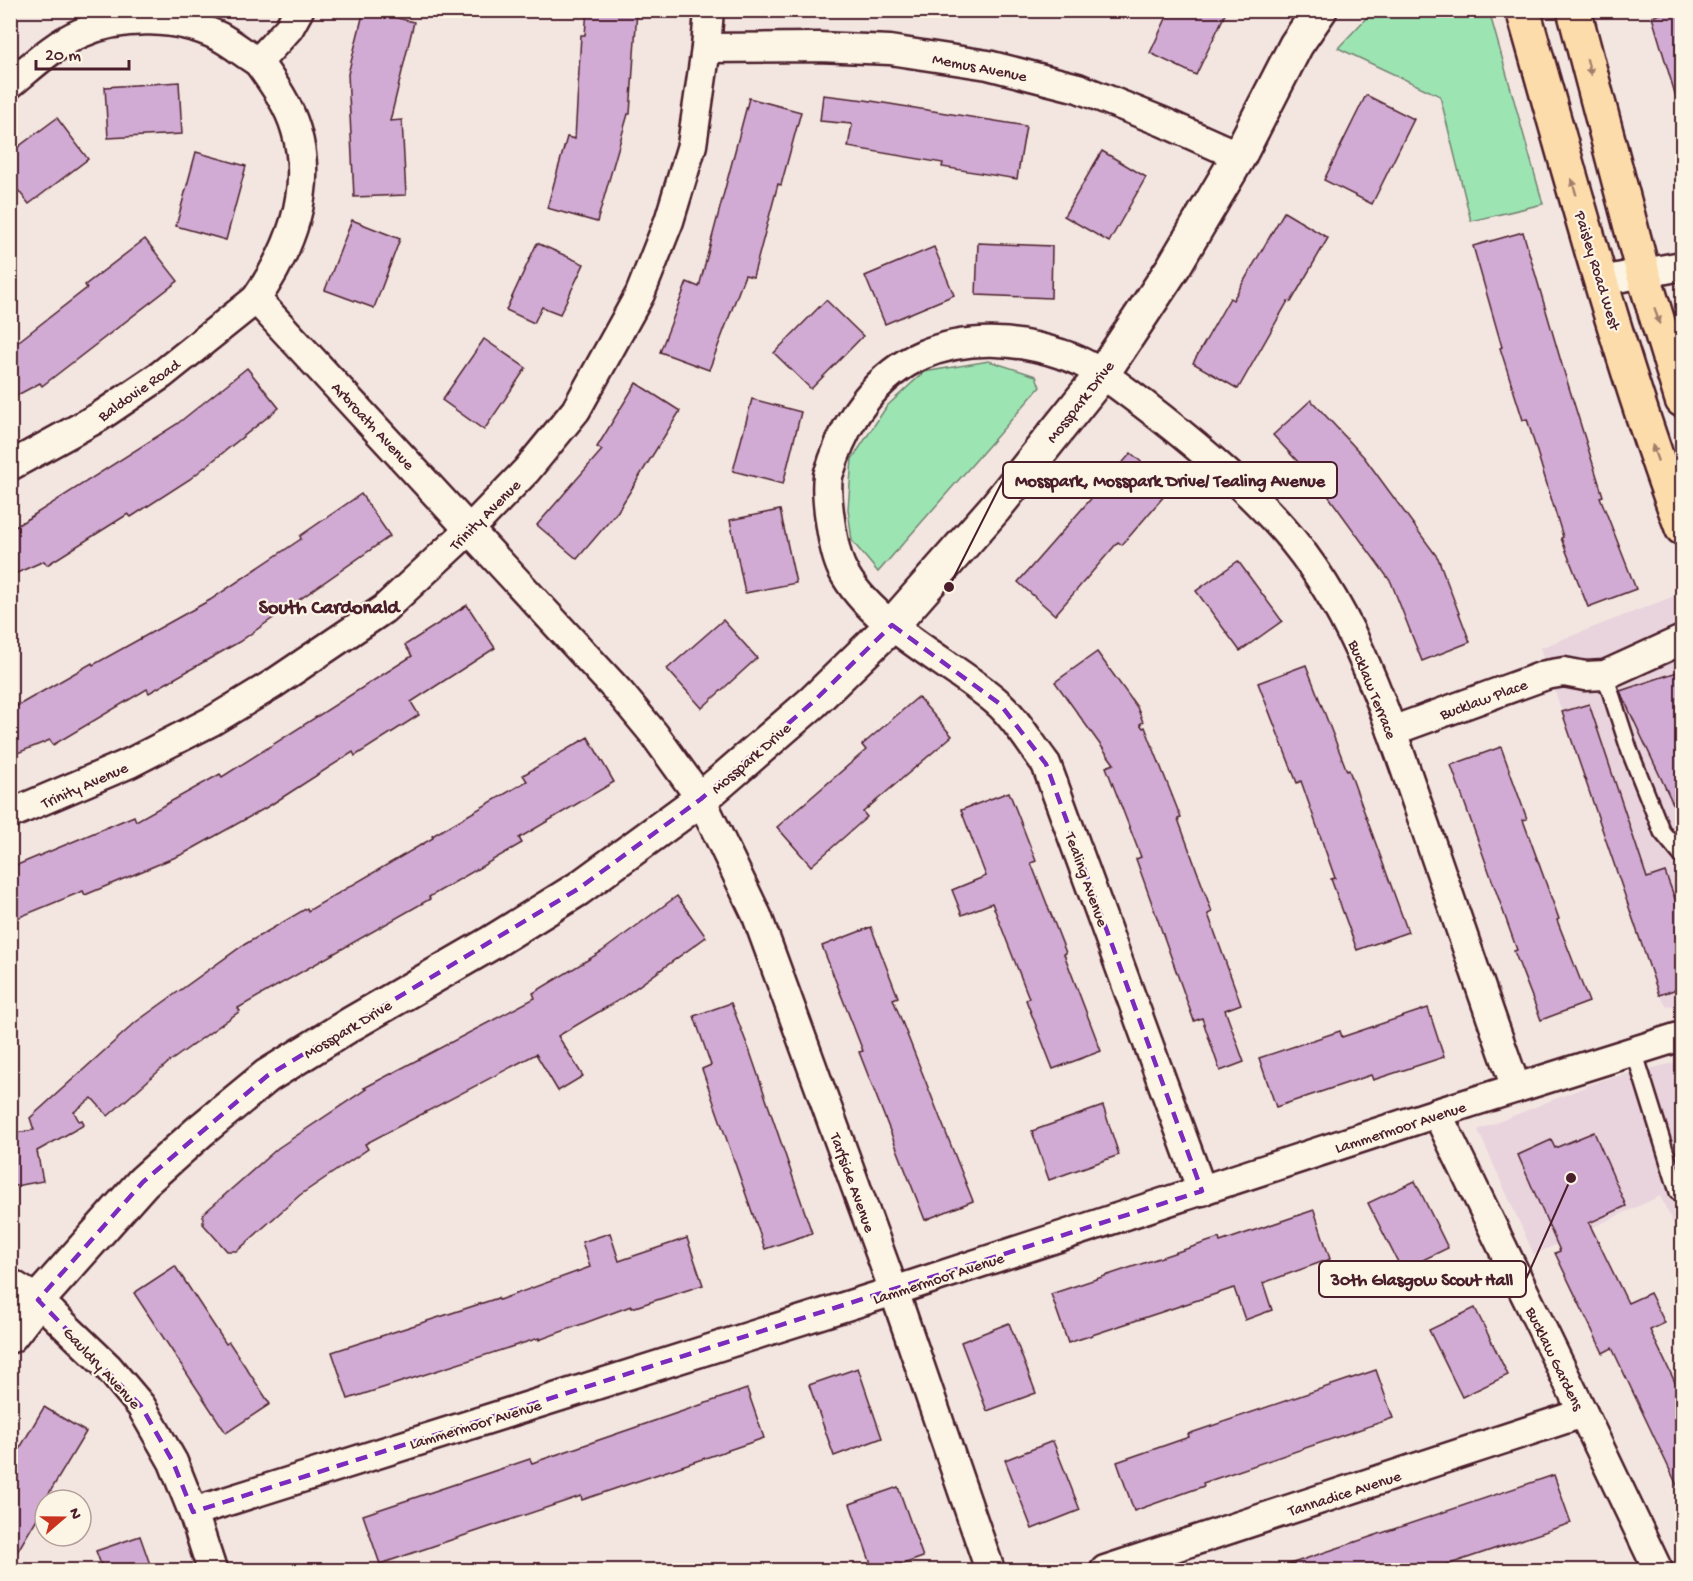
<svg xmlns="http://www.w3.org/2000/svg" width="1693" height="1581" font-family="'Gochi Hand',sans-serif">
  <rect width="100%" height="100%" fill="#f3e6e1"/>
  <filter id="ink" filterUnits="userSpaceOnUse"><feTurbulence type="fractalNoise" baseFrequency=".0167" numOctaves="2"/><feDisplacementMap in="SourceGraphic" scale="12" xChannelSelector="R" yChannelSelector="G"/><feConvolveMatrix kernelMatrix="1 2 1 2 8 2 1 2 1" color-interpolation-filters="sRGB"/></filter>
  <g filter="url(#ink)">
    <g fill="#e9d4dd">
      <polygon points="1682,593 1682,1003 1667,1007 1659,995 1540,648"/>
      <polygon points="1682,1061 1682,1241 1660,1196 1534,1255 1478,1130 1602,1080"/>
    </g>
    <g fill="#9ce5b3" stroke="#73826f" stroke-width="1.5">
      <polygon points="1373,11 1489,11 1543,204 1471,221 1440,96 1338,48"/>
      <polygon points="989,361 1036,376 1040,387 878,572 852,541 848,509 852,459 887,406 924,372"/>
    </g>
    <g fill="#d1abd3" stroke="#4a1f2b" stroke-width="1.5">
      <polygon points="364,10 414,22 390,121 402,120 406,195 354,197 348,74"/>
      <polygon points="587,10 637,10 630,114 628,114 597,222 547,208 567,137 575,139 581,35 585,35"/>
      <polygon points="1170,10 1227,10 1196,75 1150,53"/>
      <polygon points="1672,10 1683,10 1683,97 1676,97 1652,17"/>
      <polygon points="179,82 182,134 108,138 105,87"/>
      <polygon points="823,95 865,100 1026,126 1017,179 942,167 943,163 848,147 852,124 820,121"/>
      <polygon points="1366,95 1414,119 1372,204 1324,180"/>
      <polygon points="749,98 801,112 781,185 778,184 753,277 745,275 709,370 660,352 687,282 699,287"/>
      <polygon points="57,118 88,159 29,204 10,180 10,153"/>
      <polygon points="1102,151 1146,177 1109,242 1064,216"/>
      <polygon points="196,152 246,166 226,240 176,226"/>
      <polygon points="1284,212 1328,238 1291,302 1288,301 1238,389 1193,363 1230,298 1233,300"/>
      <polygon points="352,220 400,239 374,308 325,290"/>
      <polygon points="1523,232 1562,365 1603,496 1600,497 1636,589 1588,607 1561,538 1563,537 1527,419 1523,420 1500,348 1502,347 1473,246"/>
      <polygon points="145,239 178,281 42,386 40,383 10,399 10,348 87,288 85,285"/>
      <polygon points="537,243 584,264 560,314 542,307 534,323 506,310"/>
      <polygon points="978,243 1052,246 1051,298 976,295"/>
      <polygon points="934,247 954,295 885,324 865,276"/>
      <polygon points="826,300 863,336 811,389 774,353"/>
      <polygon points="484,339 526,368 484,430 442,400"/>
      <polygon points="247,368 279,408 190,479 131,517 128,514 47,565 44,561 10,576 10,530 177,424"/>
      <polygon points="636,383 680,411 618,511 577,559 537,525 602,450 597,447"/>
      <polygon points="752,399 801,412 783,484 733,471"/>
      <polygon points="1311,400 1364,457 1438,558 1470,642 1422,661 1391,582 1324,490 1273,435"/>
      <polygon points="1131,453 1171,488 1122,545 1118,542 1055,615 1018,582"/>
      <polygon points="361,494 390,536 239,642 149,693 147,689 53,745 50,740 10,756 10,710 92,663 93,665 210,600 301,539 300,536"/>
      <polygon points="780,510 796,583 745,593 730,520"/>
      <polygon points="1238,561 1282,621 1240,651 1196,591"/>
      <polygon points="467,605 495,648 411,702 419,715 355,756 353,752 269,806 183,854 85,895 83,891 10,921 10,868 134,816 136,821 220,774 222,777 412,656 405,645"/>
      <polygon points="723,620 757,658 702,708 667,669"/>
      <polygon points="1097,652 1137,707 1143,722 1140,724 1143,728 1145,727 1181,818 1178,819 1212,912 1208,914 1241,1004 1225,1010 1244,1062 1220,1071 1202,1018 1194,1021 1136,859 1141,857 1106,767 1114,764 1055,682"/>
      <polygon points="1306,665 1347,771 1349,770 1408,932 1357,950 1331,879 1335,878 1301,781 1297,783 1258,683"/>
      <polygon points="1683,670 1683,825 1620,691"/>
      <polygon points="918,697 952,736 863,812 867,817 811,866 777,827 866,750 862,745"/>
      <polygon points="1589,704 1647,878 1665,872 1683,920 1683,987 1659,995 1562,712"/>
      <polygon points="588,737 614,782 519,838 522,843 429,897 430,899 238,1008 240,1011 169,1062 108,1116 92,1098 74,1112 79,1121 82,1120 84,1125 37,1151 43,1181 10,1187 10,1134 34,1130 30,1118 136,1022 242,946 307,908 308,911 433,838 432,836 527,781 523,775"/>
      <polygon points="1501,747 1527,819 1523,820 1559,919 1557,920 1589,1002 1541,1020 1514,951 1517,950 1451,765"/>
      <polygon points="1009,792 1036,861 1031,863 1066,953 1064,954 1101,1051 1053,1069 1026,1000 1029,998 992,903 962,915 952,890 986,876 961,810"/>
      <polygon points="677,896 706,937 619,1000 558,1036 583,1076 558,1091 536,1054 365,1144 368,1149 300,1195 237,1251 227,1251 203,1224 203,1214 278,1148 366,1089 364,1088 535,998 533,993 601,952"/>
      <polygon points="871,927 898,997 893,999 973,1201 925,1220 859,1052 863,1051 822,946"/>
      <polygon points="731,1003 750,1052 812,1233 765,1249 702,1069 711,1065 694,1016"/>
      <polygon points="1428,1008 1444,1057 1373,1080 1371,1075 1276,1107 1259,1058 1340,1031 1342,1037"/>
      <polygon points="1103,1106 1119,1155 1049,1180 1032,1131"/>
      <polygon points="1594,1132 1626,1206 1589,1223 1628,1303 1650,1293 1665,1323 1650,1330 1683,1399 1683,1498 1612,1348 1603,1353 1555,1253 1560,1251 1518,1155 1551,1140 1555,1148"/>
      <polygon points="1415,1181 1448,1248 1402,1270 1368,1203"/>
      <polygon points="1314,1210 1330,1259 1263,1283 1272,1310 1245,1320 1234,1288 1068,1343 1051,1294 1219,1238 1220,1242"/>
      <polygon points="610,1233 619,1261 687,1238 703,1285 632,1308 631,1306 539,1340 539,1338 348,1399 332,1352 498,1298 499,1300 590,1267 582,1242"/>
      <polygon points="175,1266 226,1344 229,1342 270,1404 226,1433 134,1293"/>
      <polygon points="1475,1308 1508,1375 1462,1397 1429,1330"/>
      <polygon points="1009,1323 1036,1393 987,1411 961,1342"/>
      <polygon points="858,1368 882,1438 834,1456 809,1385"/>
      <polygon points="1376,1370 1393,1418 1203,1483 1204,1486 1134,1511 1117,1462 1189,1437 1188,1434"/>
      <polygon points="747,1389 764,1438 582,1500 581,1496 380,1564 363,1515 530,1459 532,1463"/>
      <polygon points="44,1407 86,1432 45,1500 41,1509 42,1510 10,1564 10,1465"/>
      <polygon points="1053,1441 1080,1510 1032,1529 1005,1460"/>
      <polygon points="1554,1475 1571,1523 1432,1570 1285,1570 1284,1566"/>
      <polygon points="898,1487 923,1557 886,1570 873,1570 850,1504"/>
      <polygon points="140,1536 152,1570 103,1570 96,1551"/>
    </g>
    <g fill="none" stroke-linecap="round" stroke-linejoin="round">
      <g stroke="#4a1f2b" stroke-width="20">
        <g id="lane">
          <polyline points="1605,675 1630,752 1662,832 1682,856"/>
          <polyline points="1634,1051 1678,1192 1682,1196"/>
        </g>
      </g>
      <g stroke="#4a1f2b" stroke-width="33">
        <g id="street">
          <path d="M299 10 289 28 258 62C273 83 289 105 296 130 314 190 290 250 256 299L620 693 654 734 701 799 757 916 894 1291 990 1570"/>
          <polyline points="706,48 818,47 890,50 988,65 1078,88 1163,122 1239,156"/>
          <path d="M10 84C32 66 55 44 81 33 123 15 178 16 220 37 233 44 245 54 258 62"/>
          <polyline points="1601,281 1682,266"/>
          <polyline points="10,466 99,417 161,375 256,299"/>
          <polyline points="1392,731 1546,675 1564,672 1585,676 1605,675 1682,640"/>
          <polyline points="10,814 130,763 212,721 273,684 384,609 470,529 526,471 576,410 640,294 669,221 692,145 706,48 709,10"/>
          <polyline points="1437,1113 1583,1413 1658,1570"/>
          <path d="M1202 1191 1046 764C1032 746 1014 716 997 702 951 662 870 625 842 569 833 551 825 497 828 476 829 471 832 466 833 461 848 417 878 374 922 355 966 336 1016 339 1061 354 1091 363 1116 384 1142 403 1192 441 1240 481 1283 529 1357 612 1389 724 1425 826 1455 914 1485 1001 1516 1088"/>
          <polyline points="10,1283 38,1300 108,1367 141,1406 173,1462 193,1512 212,1570"/>
          <polyline points="193,1512 894,1291 1437,1113 1682,1036"/>
          <polyline points="1105,1570 1583,1413"/>
        </g>
      </g>
      <g stroke="#4a1f2b" stroke-width="38">
        <polyline id="secondary" points="10,1336 38,1300 143,1182 200,1131 267,1076 351,1024 491,943 578,889 701,799 813,702 892,625 995,508 1103,373 1174,266 1239,156 1296,45 1320,10"/>
      </g>
      <g stroke="#4a1f2b" stroke-width="38">
        <g id="primary">
          <path d="M1523 10C1573 184 1619 359 1682 528"/>
          <polyline points="1574,10 1643,273 1682,400"/>
        </g>
      </g>
      <use href="#lane" stroke="#fcf5e5" stroke-width="15"/>
      <use href="#street" stroke="#fcf5e5" stroke-width="28"/>
      <use href="#secondary" stroke="#fcf5e5" stroke-width="33"/>
      <use href="#primary" stroke="#fddcac" stroke-width="33"/>
    </g>
    <defs><path id="oneway-solid" d="M-6-.8H1V-3.2L6.5 0L1 3.2V.8H-6Z" transform="scale(1.5)"/></defs>
    <g fill="#a47e6c">
      <use href="#oneway-solid" transform="translate(1589 67) rotate(75)"/>
      <use href="#oneway-solid" transform="translate(1574 187) rotate(-106)"/>
      <use href="#oneway-solid" transform="translate(1657 316) rotate(73)"/>
      <use href="#oneway-solid" transform="translate(1655 453) rotate(-109)"/>
    </g>
  </g>
  <path fill="none" stroke="#7b2cbf" stroke-width="4.5" stroke-dasharray="12 8" stroke-linejoin="round" d="M892 625 1000 704 1046 764 1202 1191 193 1512 173 1462 141 1406 38 1300 143 1182 267 1076 578 889 701 799 813 702Z"/>
  <g text-anchor="middle" stroke-width="4.5" stroke-linejoin="round" paint-order="stroke">
    <g font-size="16" fill="#4a1f2b" stroke="#fcf5e5">
      <text transform="translate(980 66) rotate(11)" y="6">Memus Avenue</text>
      <text transform="translate(1599 270) rotate(73)" y="6">Paisley Road West</text>
      <text transform="translate(138 389) rotate(-35)" y="6">Baldovie Road</text>
      <text transform="translate(1079 401) rotate(-52)" y="6">Mosspark Drive</text>
      <text transform="translate(374 425) rotate(47)" y="6">Arbroath Avenue</text>
      <text transform="translate(484 514) rotate(-45)" y="6">Trinity Avenue</text>
      <text transform="translate(1374 689) rotate(68)" y="6">Bucklaw Terrace</text>
      <text transform="translate(1483 698) rotate(-20)" y="6">Bucklaw Place</text>
      <text transform="translate(750 757) rotate(-41)" y="6">Mosspark Drive</text>
      <text transform="translate(84 784) rotate(-24)" y="6">Trinity Avenue</text>
      <text transform="translate(1088 879) rotate(70)" y="6">Tealing Avenue</text>
      <text transform="translate(347 1028) rotate(-31)" y="6">Mosspark Drive</text>
      <text transform="translate(1400 1126) rotate(-18)" y="6">Lammermoor Avenue</text>
      <text transform="translate(854 1182) rotate(70)" y="6">Tarfside Avenue</text>
      <text transform="translate(938 1277) rotate(-18)" y="6">Lammermoor Avenue</text>
      <text transform="translate(1556 1358) rotate(64)" y="6">Bucklaw Gardens</text>
      <text transform="translate(103 1367) rotate(47)" y="6">Gauldry Avenue</text>
      <text transform="translate(475 1423) rotate(-17)" y="6">Lammermoor Avenue</text>
      <text transform="translate(1344 1492) rotate(-18)" y="6">Tannadice Avenue</text>
    </g>
    <g font-size="20" font-weight="bold" fill="#4a1f2b" stroke="#fcf5e5">
      <text x="329" y="613">South Cardonald</text>
    </g>
  </g>
  <path fill="none" stroke="#4a1f2b" stroke-width="2" d="M949 587L1003 480M1571 1178L1526 1279"/>
  <g fill="#4a1f2b" stroke="#fcf5e5" stroke-width="2">
    <circle cx="949" cy="587" r="6"/>
    <circle cx="1571" cy="1178" r="6"/>
  </g>
  <g fill="#fcf5e5" stroke="#4a1f2b" stroke-width="2">
    <rect x="1003" y="462" width="334" height="36" rx="6"/>
    <rect x="1319" y="1261" width="207" height="36" rx="6"/>
  </g>
  <g font-size="18" text-anchor="middle" font-weight="bold" fill="#4a1f2b">
    <text x="1170" y="486">Mosspark, Mosspark Drive/ Tealing Avenue</text>
    <text x="1422" y="1285">30th Glasgow Scout Hall</text>
  </g>
  <rect width="1693" height="1581" fill="none" stroke="#fcf5e5" stroke-width="36"/>
  <rect x="18" y="18" width="1657" height="1545" fill="none" stroke="#4a1f2b" stroke-width="2" filter="url(#ink)"/>
  <g transform="translate(63 1518) rotate(70)"><circle r="28" fill="#fcf5e5" stroke="#b59f9b" stroke-width="1.5"/>
  <path d="M0-4.5L10 22L0 15L-10 22Z" fill="#c8321e"/>
  <text y="-9" font-size="16" font-weight="bold" text-anchor="middle" fill="#4a1f2b">N</text>
  </g>
  <path d="M36 60v9h93v-9" fill="none" stroke="#4a1f2b" stroke-width="3"/>
  <text x="45" y="60" font-size="18" fill="#4a1f2b" stroke="#fcf5e5" stroke-width="4.5" paint-order="stroke">20 m</text>
</svg>
